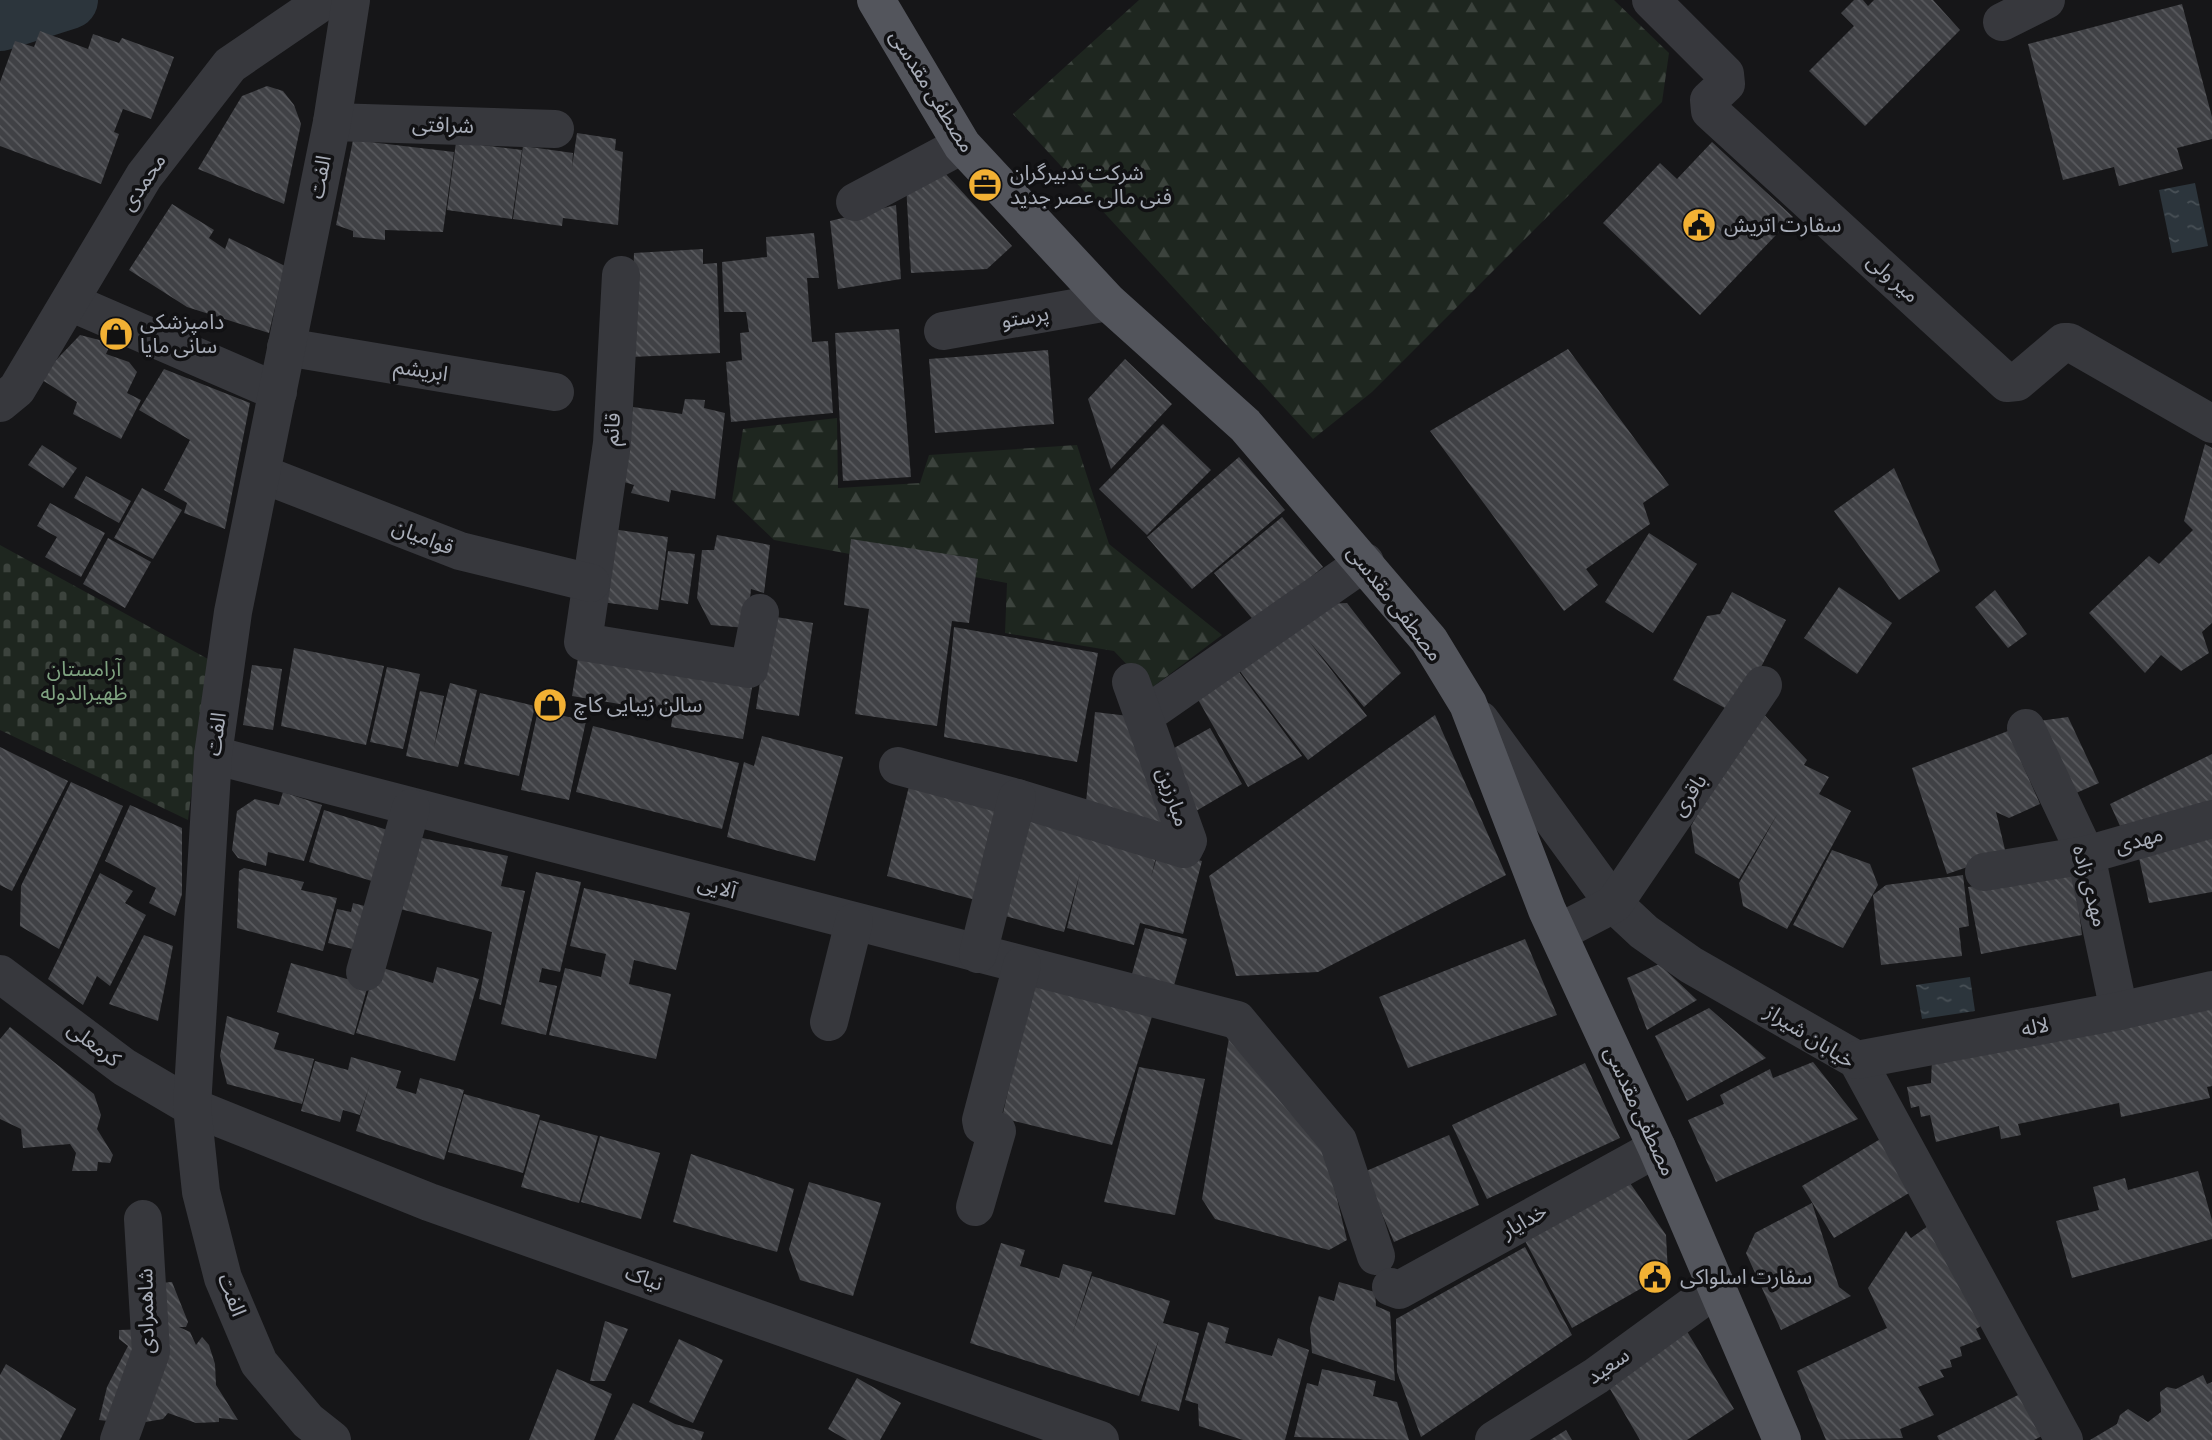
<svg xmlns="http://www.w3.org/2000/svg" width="2212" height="1440" font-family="Commissioner,'Noto Sans Arabic',sans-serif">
  <defs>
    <pattern id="forest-firs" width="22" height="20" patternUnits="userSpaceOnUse" patternTransform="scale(1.75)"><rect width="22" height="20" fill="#1e261f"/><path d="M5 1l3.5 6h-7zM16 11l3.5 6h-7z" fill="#3c433d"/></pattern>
    <pattern id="cemetery-stones" width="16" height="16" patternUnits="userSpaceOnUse" patternTransform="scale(1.75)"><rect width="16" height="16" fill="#1e261f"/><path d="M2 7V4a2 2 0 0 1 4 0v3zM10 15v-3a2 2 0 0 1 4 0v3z" fill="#3c433d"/></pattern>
    <pattern id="water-ripples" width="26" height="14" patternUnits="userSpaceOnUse" patternTransform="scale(1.75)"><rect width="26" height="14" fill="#2c353c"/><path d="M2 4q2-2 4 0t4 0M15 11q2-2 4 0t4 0" fill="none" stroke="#485056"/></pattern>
    <pattern id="building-back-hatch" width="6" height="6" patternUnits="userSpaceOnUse" patternTransform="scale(1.75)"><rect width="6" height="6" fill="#404145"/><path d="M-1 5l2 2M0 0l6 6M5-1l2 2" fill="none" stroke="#595a5e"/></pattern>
  </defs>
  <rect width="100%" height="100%" fill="#161618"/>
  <g fill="url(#forest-firs)">
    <polygon points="1139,0 1614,0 1669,53 1662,102 1372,392 1313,439 1013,114"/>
    <polygon points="837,418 838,488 920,483 929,455 1077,445 1109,544 1222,635 1150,689 1114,651 1005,633 1007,583 774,540 732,500 743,429"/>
  </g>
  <polygon fill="url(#cemetery-stones)" points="0,545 208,659 188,820 0,730"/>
  <g fill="url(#water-ripples)">
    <polygon points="2195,183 2208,246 2172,253 2159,190"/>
    <polygon points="1970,977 1975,1011 1922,1019 1916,985"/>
  </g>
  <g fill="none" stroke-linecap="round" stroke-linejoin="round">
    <polyline stroke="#2c353c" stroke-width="58" points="0,22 69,0"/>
  </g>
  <g fill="url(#building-back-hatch)">
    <polygon points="1854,0 1863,0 1868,6 1874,0 1933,0 1960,30 1865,126 1809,71 1854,26 1841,13"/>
    <polygon points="2182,4 2212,117 2212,139 2177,148 2183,169 2119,186 2114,167 2063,180 2028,44"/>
    <polygon points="40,31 88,49 93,34 119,43 122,38 174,57 151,119 123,109 114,132 119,134 101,184 0,146 0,82 15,41 34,47"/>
    <polygon points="267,86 283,91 294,105 301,124 284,204 198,169 242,96"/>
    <polygon points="577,133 616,139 615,150 623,152 618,225 563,218 562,226 513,219 523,146 573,153 572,167"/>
    <polygon points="353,140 454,152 443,232 385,230 385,240 353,237 353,231 336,225"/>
    <polygon points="456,142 522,150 512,219 447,210"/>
    <polygon points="1712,142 1793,217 1700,315 1603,223 1660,163 1677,179"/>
    <polygon points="943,171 1012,246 987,269 911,273 906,184"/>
    <polygon points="172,204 214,230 209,238 225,249 229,238 285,266 269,333 187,307 129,270"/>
    <polygon points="896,205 901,279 838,289 830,221"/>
    <polygon points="814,233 819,278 807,278 812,342 828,341 833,413 731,422 726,362 742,360 740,333 749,332 746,312 724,312 722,262 767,257 766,237"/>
    <polygon points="703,249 703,264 717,263 720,353 631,357 634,253"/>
    <polygon points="899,329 911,477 843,481 835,333"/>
    <polygon points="80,335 111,343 106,354 129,362 137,372 127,393 141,400 121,439 73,414 77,402 39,378"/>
    <polygon points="1568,349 1669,485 1643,503 1650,524 1586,569 1598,585 1564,611 1430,431"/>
    <polygon points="1048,350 1054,424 935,433 929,359"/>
    <polygon points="1125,359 1172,404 1111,469 1088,399"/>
    <polygon points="164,369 250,403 225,529 184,513 187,503 164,490 190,440 139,410"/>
    <polygon points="685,399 705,400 704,408 725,413 715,499 671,490 669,502 631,493 634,485 621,481 633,407 682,414"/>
    <polygon points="1163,424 1211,470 1147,535 1099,489"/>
    <polygon points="2205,444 2212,448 2212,623 2202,632 2209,653 2181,671 2161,655 2145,673 2089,613 2149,556 2159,564 2193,530 2184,521"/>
    <polygon points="42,445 77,468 63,488 28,465"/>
    <polygon points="1239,457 1285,510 1192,589 1147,537"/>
    <polygon points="1894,468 1940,571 1899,600 1834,511"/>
    <polygon points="86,476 131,501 119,523 74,498"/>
    <polygon points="142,488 182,510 153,559 114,538"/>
    <polygon points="50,503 105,533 81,577 45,557 57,537 37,526"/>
    <polygon points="1282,517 1323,567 1256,623 1214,573"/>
    <polygon points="605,528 668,537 658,610 595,601"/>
    <polygon points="1649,533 1697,564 1653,633 1605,602"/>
    <polygon points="717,535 770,545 764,593 751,589 747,628 711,625 697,598 702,550 714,550"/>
    <polygon points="108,538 151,562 125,608 83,584"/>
    <polygon points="851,539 978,559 969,623 952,621 937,726 855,714 869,609 844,605"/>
    <polygon points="668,551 695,554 688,604 661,600"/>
    <polygon points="1839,587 1892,623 1857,674 1804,638"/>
    <polygon points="1995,590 2027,634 2008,648 1975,607"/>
    <polygon points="1732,592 1786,620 1736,714 1673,680 1707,616 1720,614"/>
    <polygon points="1347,603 1401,673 1364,707 1308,640 1367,716 1308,760 1236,666 1323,604"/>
    <polygon points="770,616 813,623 799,716 756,709"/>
    <polygon points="954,627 1098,653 1077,762 944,737"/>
    <polygon points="294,648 384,666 366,745 281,726"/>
    <polygon points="579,652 753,682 743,739 671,727 673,713 572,696"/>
    <polygon points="1230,660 1302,756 1248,787 1192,689"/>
    <polygon points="252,665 282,669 273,730 243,725"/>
    <polygon points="387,667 420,674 403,749 370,742"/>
    <polygon points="450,683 477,690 458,767 406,756 420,691 444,696 434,747"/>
    <polygon points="480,693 535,706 519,776 464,764"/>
    <polygon points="1757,707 1807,760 1804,765 1829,777 1819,794 1851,811 1787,929 1743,906 1739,883 1778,813 1739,879 1695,853 1691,826"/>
    <polygon points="538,710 586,721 569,800 521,790"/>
    <polygon points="1095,712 1137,717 1173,837 1086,802"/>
    <polygon points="1435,715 1506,875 1318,972 1236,976 1209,876"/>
    <polygon points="2068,717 2099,783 2067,797 2032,722"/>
    <polygon points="593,726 739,763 722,829 576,792"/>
    <polygon points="1210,728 1242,784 1196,811 1167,752"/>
    <polygon points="2008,731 2040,804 2009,818 1996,812 2006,854 1947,874 1912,768"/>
    <polygon points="762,736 843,757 815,861 727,837 744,762 754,766"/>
    <polygon points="0,747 68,781 12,891 0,885"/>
    <polygon points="2212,754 2212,806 2120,826 2110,804"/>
    <polygon points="911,778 1009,804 983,902 887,876"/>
    <polygon points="71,782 123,806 59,949 20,926 21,886"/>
    <polygon points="283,792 322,805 304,861 268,852 266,866 238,858 232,850 237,811 255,799 279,805"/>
    <polygon points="130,805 182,828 182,894 175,916 149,903 156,888 105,861"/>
    <polygon points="324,810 397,833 385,885 309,862"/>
    <polygon points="1032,815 1157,853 1151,877 1159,850 1202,861 1183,934 1140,923 1134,945 1067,928 1080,873 1064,932 1005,916"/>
    <polygon points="408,835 508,856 501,886 525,891 501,1005 479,999 492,932 396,908"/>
    <polygon points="2212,836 2212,892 2149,903 2137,849"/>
    <polygon points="1832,850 1870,864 1878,885 1843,948 1793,925"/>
    <polygon points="244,868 304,882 301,890 337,898 323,951 237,928 239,871"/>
    <polygon points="2074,870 2082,935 1981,954 1968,887"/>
    <polygon points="536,872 581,882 560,972 542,968 539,982 557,986 546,1035 501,1024"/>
    <polygon points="100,873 133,891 125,903 146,915 110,986 97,976 83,1005 48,979"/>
    <polygon points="1963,875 1969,926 1959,928 1962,956 1881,965 1873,895 1886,885"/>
    <polygon points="584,888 690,913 676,970 634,960 629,984 671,994 656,1059 549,1035 565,968 601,977 606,954 570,946"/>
    <polygon points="353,903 376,909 365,952 328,943 337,909 351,912"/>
    <polygon points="1145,928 1187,939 1170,1000 1128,988"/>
    <polygon points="144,935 173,946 158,1021 109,1004"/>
    <polygon points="1525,939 1557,1015 1408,1068 1379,997"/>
    <polygon points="291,963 368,985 354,1035 277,1012"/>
    <polygon points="1659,964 1697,1000 1647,1030 1627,978"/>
    <polygon points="376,966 433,983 437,967 479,979 455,1061 356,1033"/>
    <polygon points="1032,979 1155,1007 1112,1145 1002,1118"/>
    <polygon points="2212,1000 2212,1086 2207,1087 2210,1098 2121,1117 2119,1103 2018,1124 2021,1135 2001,1139 1999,1126 1936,1142 1930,1115 1921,1117 1919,1106 1911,1108 1907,1087 1931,1083 1932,1059"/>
    <polygon points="1709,1008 1766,1058 1687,1101 1655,1036"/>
    <polygon points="227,1016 279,1033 274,1049 314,1059 302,1104 227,1084 220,1056"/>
    <polygon points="1231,1026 1324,1145 1347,1240 1329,1250 1215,1219 1202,1199"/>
    <polygon points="10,1027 94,1094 101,1115 97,1129 113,1155 110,1163 98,1162 97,1171 72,1171 76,1153 70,1144 23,1148 21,1129 0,1119 0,1039"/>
    <polygon points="351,1057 401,1071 396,1088 416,1094 420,1078 464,1090 444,1160 356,1131 370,1084 360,1115 343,1110 340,1122 301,1111 315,1061 348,1070"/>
    <polygon points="1813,1062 1858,1119 1716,1182 1688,1120 1724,1104 1720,1095 1770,1069 1773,1078"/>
    <polygon points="1585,1063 1620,1138 1487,1199 1452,1125"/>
    <polygon points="1139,1067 1205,1079 1175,1215 1104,1202"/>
    <polygon points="464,1094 540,1115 523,1173 448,1152"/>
    <polygon points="540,1120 598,1136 579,1203 521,1187"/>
    <polygon points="1449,1135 1479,1205 1394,1242 1364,1172"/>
    <polygon points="600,1136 660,1153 641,1219 581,1202"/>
    <polygon points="1882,1138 1914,1190 1834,1238 1802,1186"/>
    <polygon points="691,1154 794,1189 777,1252 673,1222"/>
    <polygon points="2198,1171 2212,1220 2212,1239 2072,1278 2056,1221 2099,1210 2093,1187 2125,1178 2128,1190"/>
    <polygon points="809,1182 881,1203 853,1296 800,1280 789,1249"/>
    <polygon points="1630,1183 1666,1235 1668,1273 1572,1328 1524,1239"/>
    <polygon points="1812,1203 1839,1287 1851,1296 1781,1330 1746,1253 1755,1233"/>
    <polygon points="1928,1226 1986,1323 1976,1329 1981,1339 1960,1347 1962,1356 1950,1360 1952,1367 1940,1370 1944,1377 1918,1387 1934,1415 1900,1429 1903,1438 1826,1440 1797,1371 1887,1328 1868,1288 1906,1231 1911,1238"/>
    <polygon points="1001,1243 1025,1250 1020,1266 1059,1278 1063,1264 1092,1272 1072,1335 1092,1276 1170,1301 1163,1323 1199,1333 1179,1411 1141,1401 1159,1339 1139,1396 970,1343"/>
    <polygon points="1525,1247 1572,1335 1421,1437 1397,1372 1396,1319"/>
    <polygon points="172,1282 188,1322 186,1327 179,1327 190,1332 196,1345 202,1337 209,1345 215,1364 216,1385 238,1420 219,1418 219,1422 196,1423 168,1413 163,1419 134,1424 99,1420 107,1387 128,1346 119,1339 119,1330 149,1329 137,1285"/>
    <polygon points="1339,1282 1375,1292 1376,1306 1390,1312 1395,1381 1312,1353 1310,1328 1319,1296 1334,1301"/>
    <polygon points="605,1321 628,1329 605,1381 590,1381"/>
    <polygon points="1208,1322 1229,1328 1225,1343 1272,1356 1278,1338 1309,1350 1285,1440 1243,1440 1199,1426 1198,1404 1185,1400"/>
    <polygon points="1685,1328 1734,1409 1687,1440 1640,1440 1603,1377"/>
    <polygon points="679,1339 723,1360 693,1423 649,1402"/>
    <polygon points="6,1364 76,1409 60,1440 0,1440 0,1375"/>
    <polygon points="557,1369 612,1394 594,1440 529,1440"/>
    <polygon points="1322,1369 1376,1381 1373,1396 1397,1402 1409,1440 1294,1437 1307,1383 1318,1386"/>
    <polygon points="2203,1375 2207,1384 2212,1382 2212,1440 2090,1440 2117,1424 2120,1415 2128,1409 2148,1422 2161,1412 2160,1392 2167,1387 2176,1389"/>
    <polygon points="857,1378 901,1403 880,1440 847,1440 828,1429"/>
    <polygon points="2024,1392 2046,1434 2034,1440 1939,1440 1937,1436"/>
    <polygon points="633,1403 675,1424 704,1432 701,1440 614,1440"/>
    <polygon points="1566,1430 1572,1440 1550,1440"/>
  </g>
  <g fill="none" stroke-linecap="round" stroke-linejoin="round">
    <g stroke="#37383d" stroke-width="38">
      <polyline points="1651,0 1725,74 1726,84 1709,100 1710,111 2007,383 2017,382 2064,342 2069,342 2212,424"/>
      <polyline points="2002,22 2046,0"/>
      <polyline points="332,122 555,129"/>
      <polyline points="855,202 962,145"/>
      <polyline points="621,275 612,443 583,642 749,669 760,613"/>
      <polyline points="70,302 278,392"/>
      <polyline points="943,331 1108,302"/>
      <polyline points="286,347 555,392"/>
      <polyline points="0,403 17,389 144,176 230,65 325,0"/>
      <polyline points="262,474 460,551 591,583"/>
      <polyline points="1144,716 1365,562"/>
      <polyline points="1480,720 1614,904 1644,932 1691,965 1857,1060 2064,1440"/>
      <polyline points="2026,728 2086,855 2119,1011"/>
      <polyline points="213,755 1237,1020 1338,1141 1376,1256"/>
      <polyline points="898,766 1017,798 1184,849 1188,841 1131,682"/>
      <polyline points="1984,872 2086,855 2212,819"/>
      <polyline points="1558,933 1614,904 1763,685"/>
      <polyline points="978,954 1017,798"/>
      <polyline points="365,972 411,808"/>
      <polyline points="0,974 124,1067 192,1107 429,1202 1100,1440"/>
      <polyline points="829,1022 854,922"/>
      <polyline points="1857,1060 2119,1011 2212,990"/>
      <polyline points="975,1207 997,1131 982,1125 981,1120 1022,965"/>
      <polyline points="1391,1287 1399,1290 1657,1148"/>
      <polyline points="119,1440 151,1352 143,1219"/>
      <polyline points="332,1440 308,1421 259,1363 223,1278 201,1192 192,1107 213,755 233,612 332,122 351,0"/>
      <polyline points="1494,1440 1596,1376 1718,1287"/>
    </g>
    <polyline stroke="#53555c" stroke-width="38" points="876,0 962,145 1108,302 1245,425 1429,640 1468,704 1547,910 1657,1148 1782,1440"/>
  </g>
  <defs>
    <g id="office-disc" transform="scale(1.75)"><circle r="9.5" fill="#f2b134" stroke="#111113"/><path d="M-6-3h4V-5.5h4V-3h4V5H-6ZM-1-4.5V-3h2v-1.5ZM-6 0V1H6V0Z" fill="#111"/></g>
    <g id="civic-disc" transform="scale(1.75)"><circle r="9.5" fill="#f2b134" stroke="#111113"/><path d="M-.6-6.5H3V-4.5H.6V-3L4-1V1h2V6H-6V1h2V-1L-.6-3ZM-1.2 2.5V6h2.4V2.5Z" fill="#111"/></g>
    <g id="shop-disc" transform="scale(1.75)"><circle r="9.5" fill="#f2b134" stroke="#111113"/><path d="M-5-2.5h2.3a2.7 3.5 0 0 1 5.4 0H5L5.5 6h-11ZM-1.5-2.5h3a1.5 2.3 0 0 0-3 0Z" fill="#111"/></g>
  </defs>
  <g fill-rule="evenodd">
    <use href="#office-disc" x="985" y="185"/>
    <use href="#civic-disc" x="1699" y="225"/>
    <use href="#shop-disc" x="116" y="334"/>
    <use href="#shop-disc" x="550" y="705"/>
    <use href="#civic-disc" x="1655" y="1277"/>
  </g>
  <g text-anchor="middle" stroke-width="7" stroke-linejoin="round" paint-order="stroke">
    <g font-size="21" fill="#a8adb8" stroke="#111113">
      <text transform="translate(932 91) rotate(58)" y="7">مصطفی مقدسی</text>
      <text transform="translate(443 125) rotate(2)" y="7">شرافتی</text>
      <text transform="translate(320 177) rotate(-79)" y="7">الفت</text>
      <text transform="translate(143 182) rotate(-56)" y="7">محمدی</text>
      <text transform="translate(1893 278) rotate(42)" y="7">میر ولی</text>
      <text transform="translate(1025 317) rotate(-10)" y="7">پرستو</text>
      <text transform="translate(421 370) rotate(9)" y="7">ابریشم</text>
      <text transform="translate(612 429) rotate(-86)" y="7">قائم</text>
      <text transform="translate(423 537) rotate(21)" y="7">قوامیان</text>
      <text transform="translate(1395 603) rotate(52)" y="7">مصطفی مقدسی</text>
      <text transform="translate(216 734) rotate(-82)" y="7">الفت</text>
      <text transform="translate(1689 795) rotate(-56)" y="7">باقری</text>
      <text transform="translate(1173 797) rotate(71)" y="7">مبارزین</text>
      <text transform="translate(2139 840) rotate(-16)" y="7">مهدی</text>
      <text transform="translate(2090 886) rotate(75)" y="7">مهدی زاده</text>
      <text transform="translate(717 887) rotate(15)" y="7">آلایی</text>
      <text transform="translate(2035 1027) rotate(-11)" y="7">لاله</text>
      <text transform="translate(1810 1036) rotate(32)" y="7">خیابان شیراز</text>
      <text transform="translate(94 1044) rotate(37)" y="7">کرمعلی</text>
      <text transform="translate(1640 1111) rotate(65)" y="7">مصطفی مقدسی</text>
      <text transform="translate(1524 1221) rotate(-29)" y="7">خدایار</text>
      <text transform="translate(644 1278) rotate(20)" y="7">نیاک</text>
      <text transform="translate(232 1295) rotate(69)" y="7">الفت</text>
      <text transform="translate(146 1311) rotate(-91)" y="7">شاهمرادی</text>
      <text transform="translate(1608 1366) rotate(-35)" y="7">سعید</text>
    </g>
    <g font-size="21" fill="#a8adb8" stroke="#111113" text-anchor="start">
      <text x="1010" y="180">شرکت تدبیرگران<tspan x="1010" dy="24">فنی مالی عصر جدید</tspan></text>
      <text x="1724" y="232">سفارت اتریش</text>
      <text x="140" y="329">دامپزشکی<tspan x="140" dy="24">سانی مایا</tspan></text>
      <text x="574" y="712">سالن زیبایی کاچ</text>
      <text x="1680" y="1284">سفارت اسلواکی</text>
    </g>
    <g font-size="21" fill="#7fa381" stroke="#111113">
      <text x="84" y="676">آرامستان<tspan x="84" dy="24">ظهیرالدوله</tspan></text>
    </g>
  </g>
</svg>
